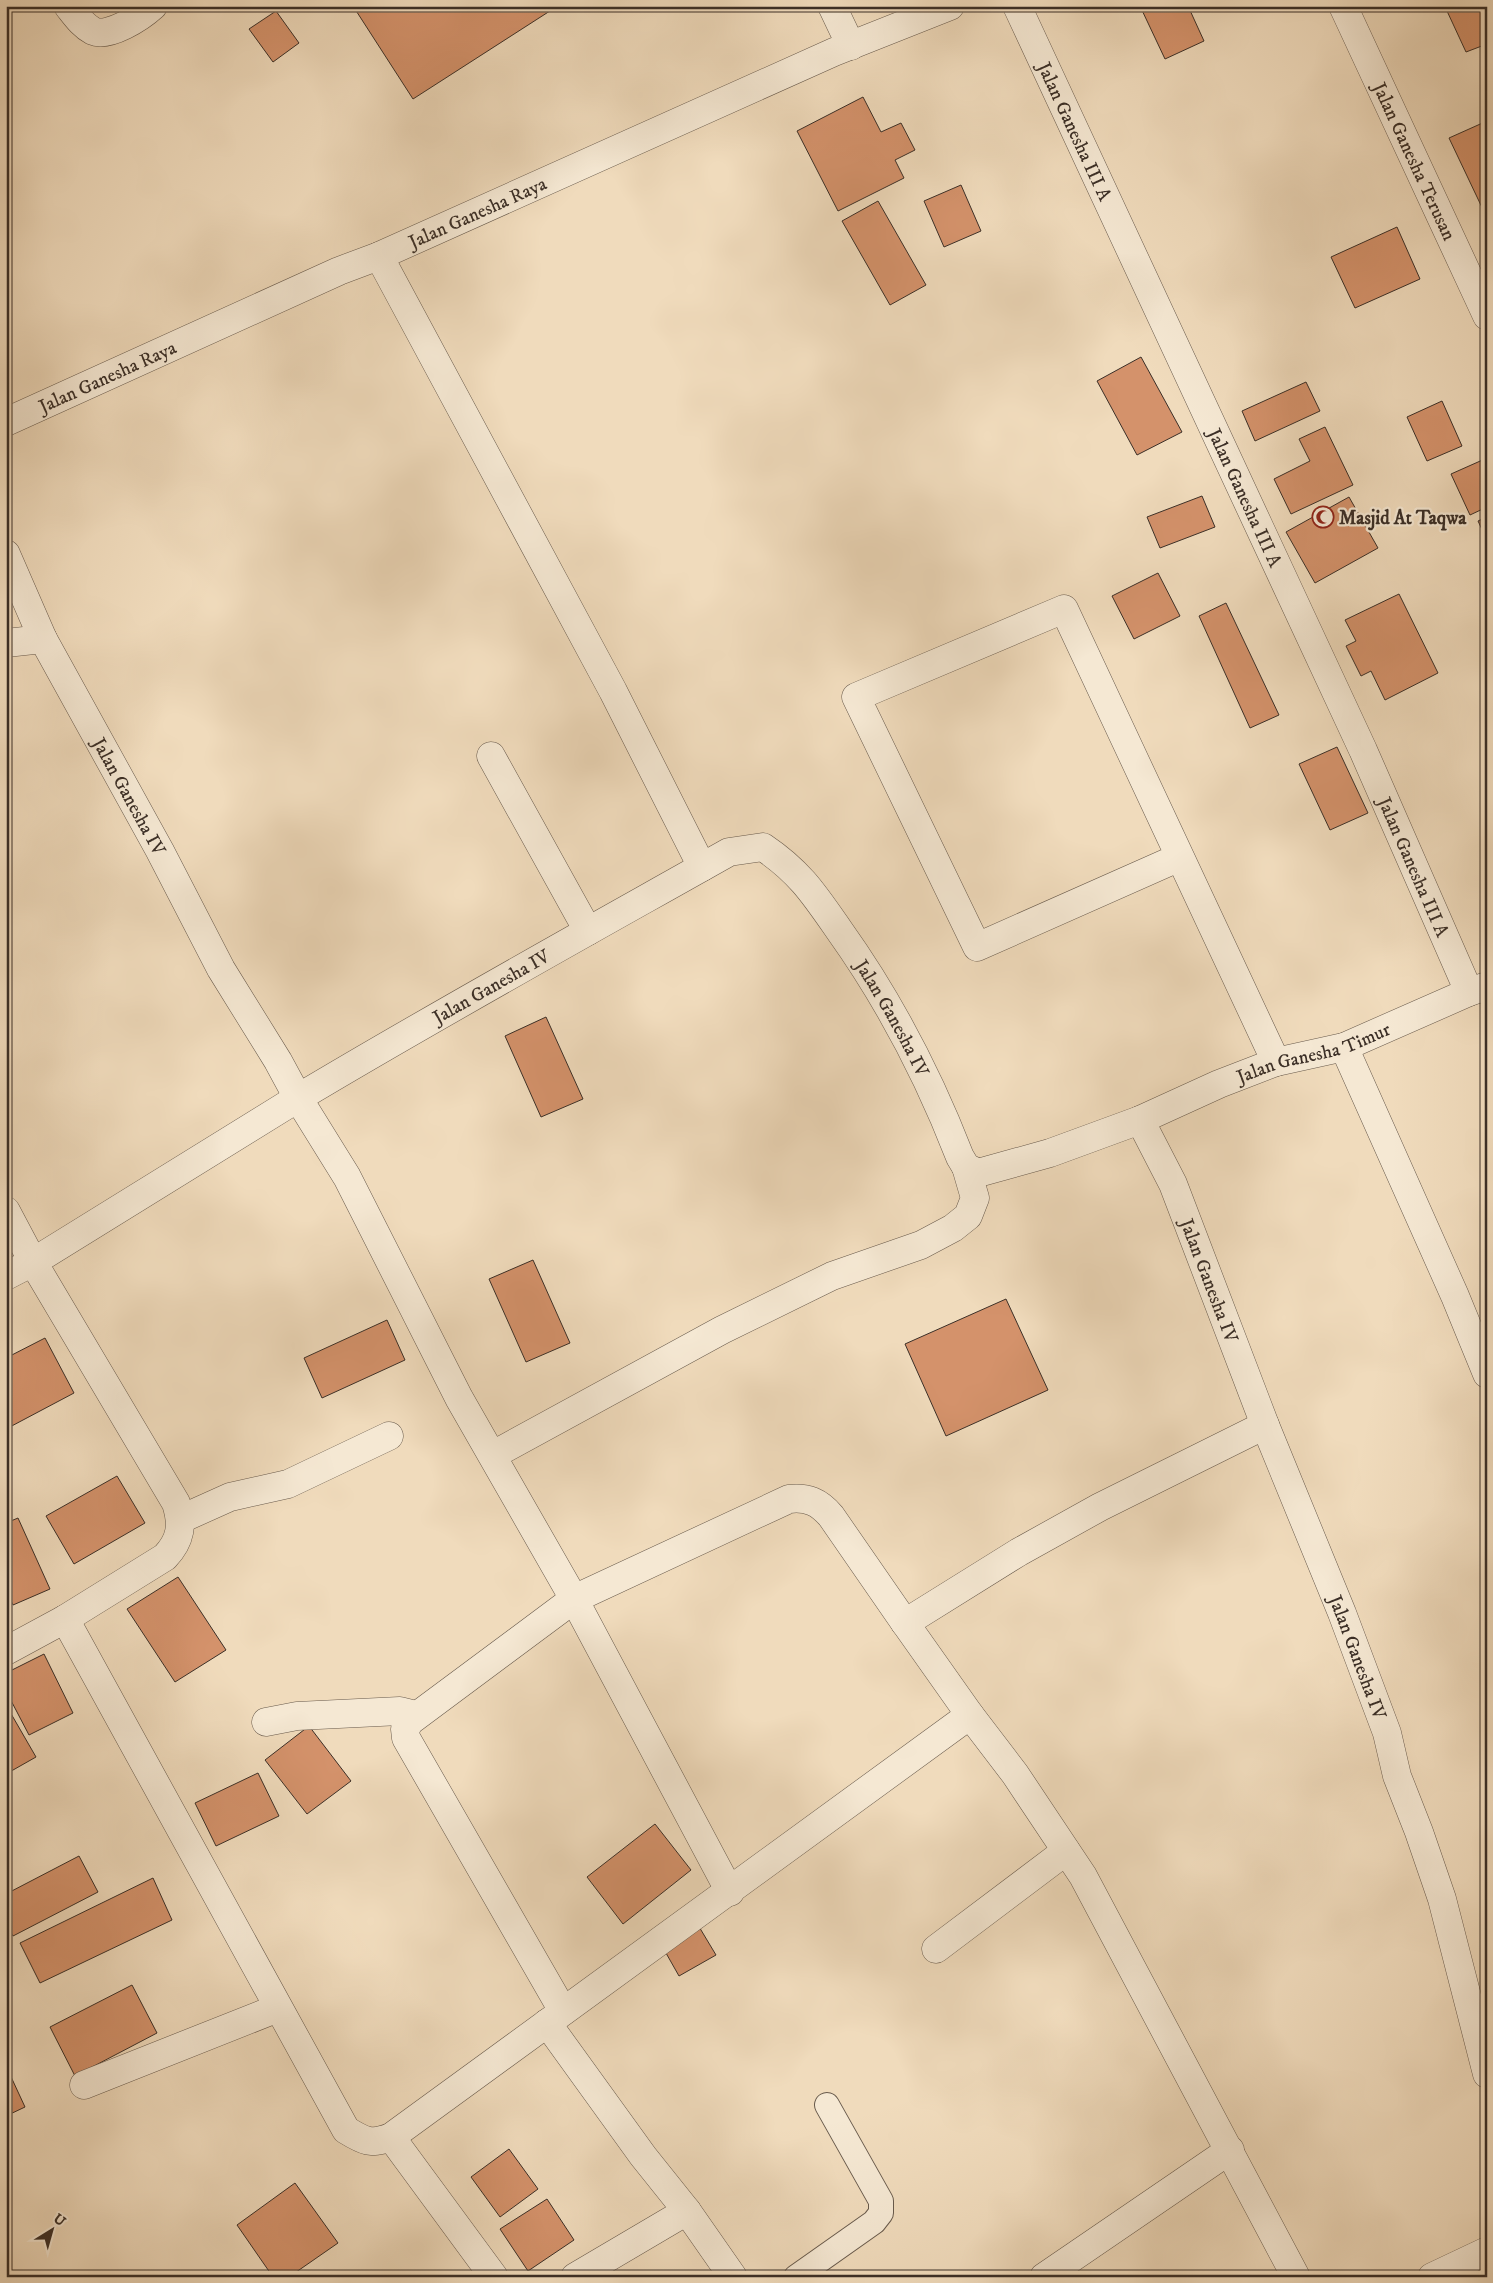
<svg xmlns="http://www.w3.org/2000/svg" width="1493" height="2283" font-family="'IM FELL DW Pica',serif">
  <rect width="100%" height="100%" fill="#f0dbbc"/>
  <filter id="stains"><feTurbulence type="fractalNoise" baseFrequency=".004" numOctaves="4"/><feColorMatrix values="0 0 0 0 .2 0 0 0 0 .09 0 0 0 0 .02 0 0 0 .5 -.17"/></filter>
  <radialGradient id="worn" r=".72"><stop offset=".6" stop-color="#630" stop-opacity="0"/><stop offset="1" stop-color="#630" stop-opacity=".3"/></radialGradient>
  <g fill="#d4926b" stroke="#3b2f27">
    <polygon points="353,6 551,6 553,9 413,99"/>
    <polygon points="1140,6 1188,6 1204,41 1165,59"/>
    <polygon points="1459,6 1487,6 1487,44 1466,52 1447,11"/>
    <polygon points="276,11 299,43 273,62 249,29"/>
    <polygon points="863,97 881,132 901,123 915,150 895,160 904,178 838,211 797,131"/>
    <polygon points="1487,121 1487,218 1449,138"/>
    <polygon points="961,185 981,231 944,247 924,201"/>
    <polygon points="878,201 926,285 890,305 842,221"/>
    <polygon points="1397,227 1420,279 1355,308 1331,257"/>
    <polygon points="1141,357 1182,432 1137,455 1097,381"/>
    <polygon points="1306,382 1320,411 1255,441 1242,411"/>
    <polygon points="1442,401 1462,446 1427,461 1407,417"/>
    <polygon points="1325,427 1353,485 1291,514 1274,479 1310,461 1299,439"/>
    <polygon points="1487,458 1487,507 1470,515 1451,474"/>
    <polygon points="1202,496 1215,527 1160,548 1147,517"/>
    <polygon points="1349,497 1378,548 1315,583 1286,532"/>
    <polygon points="1487,517 1487,540 1478,521"/>
    <polygon points="1158,573 1180,616 1134,639 1112,596"/>
    <polygon points="1399,594 1438,673 1385,700 1371,671 1361,676 1346,646 1356,641 1345,620"/>
    <polygon points="1226,603 1279,715 1250,728 1199,616"/>
    <polygon points="1337,747 1368,813 1330,830 1299,764"/>
    <polygon points="546,1017 583,1099 541,1117 505,1036"/>
    <polygon points="533,1260 570,1343 526,1362 489,1279"/>
    <polygon points="1006,1299 1048,1390 946,1436 905,1344"/>
    <polygon points="387,1320 405,1360 322,1398 304,1358"/>
    <polygon points="45,1338 74,1393 6,1429 6,1358"/>
    <polygon points="117,1476 145,1523 74,1564 46,1516"/>
    <polygon points="18,1518 50,1589 13,1605 6,1590 6,1523"/>
    <polygon points="178,1577 226,1650 175,1682 127,1609"/>
    <polygon points="44,1654 73,1713 29,1735 6,1691 6,1673"/>
    <polygon points="6,1705 36,1757 6,1774"/>
    <polygon points="309,1726 351,1781 307,1814 265,1760"/>
    <polygon points="258,1773 279,1816 216,1846 195,1803"/>
    <polygon points="655,1824 691,1870 623,1924 587,1877"/>
    <polygon points="79,1856 98,1892 13,1936 6,1924 6,1894"/>
    <polygon points="153,1878 172,1920 40,1983 20,1943"/>
    <polygon points="698,1925 716,1955 679,1976 662,1946"/>
    <polygon points="132,1985 157,2033 75,2076 50,2027"/>
    <polygon points="6,2066 25,2107 6,2116"/>
    <polygon points="509,2149 538,2189 500,2217 471,2177"/>
    <polygon points="295,2183 338,2243 289,2277 273,2277 237,2225"/>
    <polygon points="547,2199 574,2240 528,2271 500,2229"/>
  </g>
  <g fill="none" stroke-linecap="round" stroke-linejoin="round">
    <g stroke="#685a4c" stroke-width="26">
      <polyline id="service" points="796,2277 874,2222 881,2213 881,2201 827,2105"/>
    </g>
    <g stroke="#685a4c" stroke-width="29">
      <g id="minor">
        <path d="M68 6C76 16 82 25 93 31 109 38 141 17 153 6"/>
        <polyline points="832,6 851,46"/>
        <path id="s1" d="M1017 6 1363 750 1469 992"/>
        <path id="s2" d="M1343 6 1487 316"/>
        <polyline points="379,256 613,691 702,867"/>
        <path id="s3" d="M6 554 43 639 160 851 221 969 278 1061 298 1098C440 1013 585 933 729 852L763 847C800 872 814 894 839 930 889 1000 929 1077 960 1157L966 1167 978 1173 1050 1153 1140 1120 1219 1084 1276 1062 1344 1047 1469 992 1487 986"/>
        <polyline points="6,643 43,639"/>
        <polyline points="491,756 588,931"/>
        <path d="M1180 857 977 947 856 697 1064 609C1134 760 1206 911 1276 1062"/>
        <polyline points="1344,1047 1455,1296 1487,1374"/>
        <path id="s4" d="M1140 1120 1173 1184 1265 1425 1342 1613 1387 1733 1397 1776 1419 1832 1442 1899 1487 2074"/>
        <path d="M6 1211 33 1262 176 1503C183 1525 181 1540 165 1557L65 1619 6 1651"/>
        <polyline points="6,1276 33,1262 298,1098 347,1177 459,1398 574,1599 730,1892"/>
        <polyline points="1265,1425 1100,1507 1019,1552 905,1623 970,1715 1015,1774 1083,1876 1296,2277"/>
        <polyline points="493,1455 722,1330 832,1276 921,1245 953,1228 968,1216 975,1198 966,1167"/>
        <polyline points="181,1519 230,1497 288,1484 389,1436"/>
        <path d="M65 1619 346 2130C364 2141 371 2145 391 2137L970 1715"/>
        <polyline points="266,1722 297,1716 400,1711 416,1715"/>
        <polyline points="936,1949 1066,1851"/>
        <path d="M563 2011 406 1738 405 1729 410 1721 574 1599 789 1499C808 1497 819 1502 831 1516L905 1623"/>
        <polyline points="547,2023 643,2156 687,2211 733,2277"/>
        <polyline points="84,2085 278,2008"/>
        <polyline points="391,2137 494,2277"/>
        <polyline points="575,2277 687,2211"/>
        <polyline points="1044,2277 1230,2150"/>
        <polyline points="1432,2277 1487,2251"/>
      </g>
    </g>
    <g stroke="#685a4c" stroke-width="29">
      <g id="tertiary">
        <path id="s5" d="M6 422 339 271 379 256 834 52 950 6"/>
      </g>
    </g>
    <use href="#service" stroke="#f5e8d3" stroke-width="24"/>
    <use href="#minor" stroke="#f5e8d3" stroke-width="28"/>
    <use href="#tertiary" stroke="#f5e8d3" stroke-width="28"/>
  </g>
  <defs>
    <g id="mosque-ring" transform="scale(1.125)"><circle r="9.5" fill="#f5e8d3" stroke="#8f2418" stroke-width="1.5"/><path d="M3.5-4.9A6 6 0 1 0 3.5 4.9A5 5 0 1 1 3.5-4.9Z" fill="#8f2418"/></g>
  </defs>
  <g fill-rule="evenodd">
    <use href="#mosque-ring" x="1323" y="517"/>
  </g>
  <g text-anchor="middle" stroke-width="4.5" stroke-linejoin="round" paint-order="stroke">
    <g font-size="19" fill="#3b2f27" stroke="#f5e8d3">
      <text dy="7" stroke="none"><textPath href="#s1" startOffset="138">Jalan Ganesha III A</textPath></text>
      <text dy="7" stroke="none"><textPath href="#s2" startOffset="171">Jalan Ganesha Terusan</textPath></text>
      <text dy="7" stroke="none"><textPath href="#s5" startOffset="516">Jalan Ganesha Raya</textPath></text>
      <text dy="7" stroke="none"><textPath href="#s5" startOffset="111">Jalan Ganesha Raya</textPath></text>
      <text dy="7" stroke="none"><textPath href="#s1" startOffset="542">Jalan Ganesha III A</textPath></text>
      <text dy="7" stroke="none"><textPath href="#s3" startOffset="272">Jalan Ganesha IV</textPath></text>
      <text dy="7" stroke="none"><textPath href="#s1" startOffset="948">Jalan Ganesha III A</textPath></text>
      <text dy="7" stroke="none"><textPath href="#s3" startOffset="841">Jalan Ganesha IV</textPath></text>
      <text dy="7" stroke="none"><textPath href="#s3" startOffset="1365">Jalan Ganesha IV</textPath></text>
      <text dy="7" stroke="none"><textPath href="#s3" startOffset="1902">Jalan Ganesha Timur</textPath></text>
      <text dy="7" stroke="none"><textPath href="#s4" startOffset="175">Jalan Ganesha IV</textPath></text>
      <text dy="7" stroke="none"><textPath href="#s4" startOffset="580">Jalan Ganesha IV</textPath></text>
    </g>
    <g font-size="19" font-weight="bold" fill="#3b2f27" stroke="#f5e8d3" text-anchor="start">
      <text x="1339" y="524">Masjid At Taqwa</text>
    </g>
  </g>
  <rect width="1493" height="2283" fill="none" stroke="#f0dbbc" stroke-width="25"/>
  <rect x="8" y="8" width="1478" height="2268" fill="none" stroke="#3b2f27" stroke-width="2.5"/>
  <rect x="12" y="12" width="1468" height="2258" fill="none" stroke="#3b2f27"/>
  <g transform="translate(52 2230) rotate(37)" stroke="#f5e8d3" stroke-width="4" paint-order="stroke">
  <path d="M0-4L9 19L0 12L-9 19Z" fill="#3b2f27"/>
  <text y="-8" font-size="14" font-weight="bold" text-anchor="middle" fill="#3b2f27">U</text>
  </g>
  <rect width="100%" height="100%" filter="url(#stains)"/>
  <rect width="100%" height="100%" fill="url(#worn)"/>
</svg>
